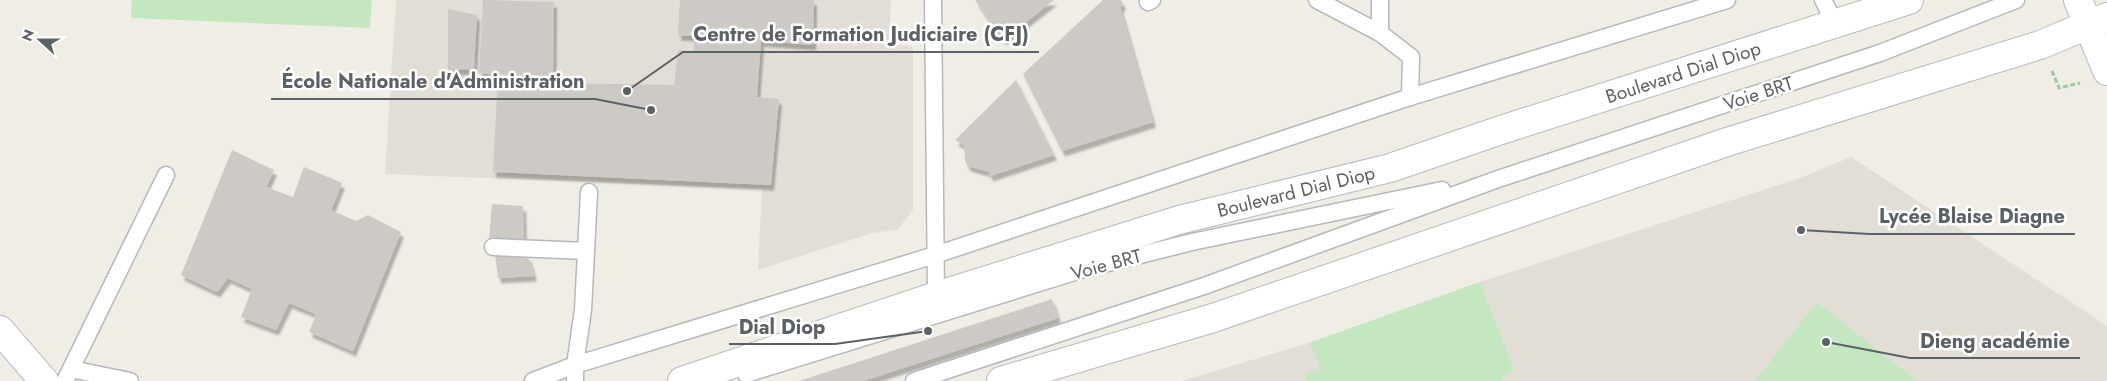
<svg xmlns="http://www.w3.org/2000/svg" width="2107" height="381" font-family="Jost,sans-serif">
  <defs>
    <filter id="shadow"><feDropShadow dx="3" dy="5.5" stdDeviation="1" flood-color="#0004"/></filter>
  </defs>
  <rect width="100%" height="100%" fill="#f0ede5"/>
  <g fill="#e2ded6">
    <polygon points="396,0 891,0 889,43 913,47 913,210 897,230 872,233 758,270 762,189 385,174"/>
    <polygon points="1851,157 2107,326 2107,381 1181,381 1309,343 1480,282 1800,178"/>
  </g>
  <g fill="#c3e8c0">
    <polygon points="132,0 372,0 370,28 131,18"/>
    <polygon points="1480,282 1514,371 1501,377 1502,381 1306,381 1304,375 1321,368 1309,343"/>
    <polygon points="1817,302 1917,381 1755,381"/>
  </g>
  <g fill="#cdc9c4" filter="url(#shadow)">
    <polygon points="483,0 554,2 553,83 674,85 678,50 694,52 694,36 678,35 680,0 814,0 813,45 761,41 757,97 779,99 771,185 493,172 498,75 479,73"/>
    <polygon points="975,0 1054,0 1003,40"/>
    <polygon points="1103,0 1121,0 1123,4 1120,7 1153,122 1062,151 1023,74"/>
    <polygon points="448,9 477,15 474,69 448,70"/>
    <polygon points="1016,80 1054,155 990,176 989,172 968,166 965,161 964,145 955,140"/>
    <polygon points="232,150 274,170 266,187 293,197 304,167 342,183 331,210 356,221 368,215 401,232 353,351 309,332 316,314 289,303 276,330 241,317 252,289 228,278 217,292 181,275"/>
    <polygon points="492,204 523,206 524,242 489,240"/>
    <polygon points="495,255 528,256 534,276 498,278"/>
    <polygon points="1052,299 1058,318 863,381 799,381"/>
  </g>
  <g fill="none" stroke-linecap="round" stroke-linejoin="round">
    <g stroke="#b5b8bc" stroke-width="19">
      <g id="lane">
        <polyline points="933,0 936,296"/>
        <polyline points="1317,0 1380,33 1411,57 1410,97"/>
        <polyline points="1823,0 1835,23"/>
        <polyline points="1148,2 1152,0"/>
        <polyline points="1380,33 1380,0"/>
        <polyline points="493,247 586,251"/>
        <polyline points="71,369 130,381"/>
        <polyline points="746,374 1084,269 1192,242 1442,190"/>
        <polyline points="65,381 166,175"/>
        <polyline points="533,381 575,365 583,310 589,192"/>
        <polyline points="575,381 575,365 935,255 1410,97 1727,0"/>
        <polyline points="914,381 1204,286 1498,179 1880,53 2016,0"/>
      </g>
    </g>
    <g stroke="#b5b8bc" stroke-width="30">
      <polyline id="street" points="0,330 44,381"/>
    </g>
    <g stroke="#b6babf" stroke-width="30">
      <g id="secondary">
        <polyline points="2078,0 2107,71"/>
        <polyline points="682,381 936,296 1179,220 1390,168 1504,129 1909,0"/>
        <polyline points="1001,381 1213,318 1727,142 2040,45 2107,17"/>
      </g>
    </g>
    <polyline stroke="#99caa4" stroke-width="3" stroke-dasharray="5 2.5" stroke-linecap="butt" points="2052,71 2059,88 2080,83"/>
    <use href="#lane" stroke="#fff" stroke-width="16"/>
    <use href="#street" stroke="#fff" stroke-width="28"/>
    <use href="#secondary" stroke="#fff" stroke-width="28"/>
  </g>
  <g text-anchor="middle" stroke-width="5" stroke-linejoin="round" paint-order="stroke">
    <g font-size="19" fill="#5c6166" stroke="#fff">
      <text transform="translate(1683 72) rotate(-18)" y="7">Boulevard Dial Diop</text>
      <text transform="translate(1758 93) rotate(-18)" y="7">Voie BRT</text>
      <text transform="translate(1296 191) rotate(-14)" y="7">Boulevard Dial Diop</text>
      <text transform="translate(1106 264) rotate(-15)" y="7">Voie BRT</text>
    </g>
  </g>
  <path fill="none" stroke="#5c6166" stroke-width="2" d="M627 91L683 52H1039M651 110L595 99H271M1801 230L1869 234H2075M928 331L835 344H729M1826 342L1910 358H2080"/>
  <g fill="#5c6166" stroke="#fff" stroke-width="2">
    <circle cx="627" cy="91" r="5"/>
    <circle cx="651" cy="110" r="5"/>
    <circle cx="1801" cy="230" r="5"/>
    <circle cx="928" cy="331" r="5"/>
    <circle cx="1826" cy="342" r="5"/>
  </g>
  <g font-size="20" text-anchor="middle" font-weight="bold" fill="#5c6166" stroke="#fff" stroke-width="5" stroke-linejoin="round" paint-order="stroke">
    <text x="861" y="41">Centre de Formation Judiciaire (CFJ)</text>
    <text x="433" y="88">École Nationale d'Administration</text>
    <text x="1972" y="223">Lycée Blaise Diagne</text>
    <text x="782" y="334">Dial Diop</text>
    <text x="1995" y="348">Dieng académie</text>
  </g>
  <g transform="translate(40 40) rotate(291)" stroke="#ffffff" stroke-width="4" paint-order="stroke">
  <path d="M0-4L9 19L0 12L-9 19Z" fill="#5c6166"/>
  <text y="-8" font-size="14" font-weight="bold" text-anchor="middle" fill="#5c6166">N</text>
  </g>
</svg>
